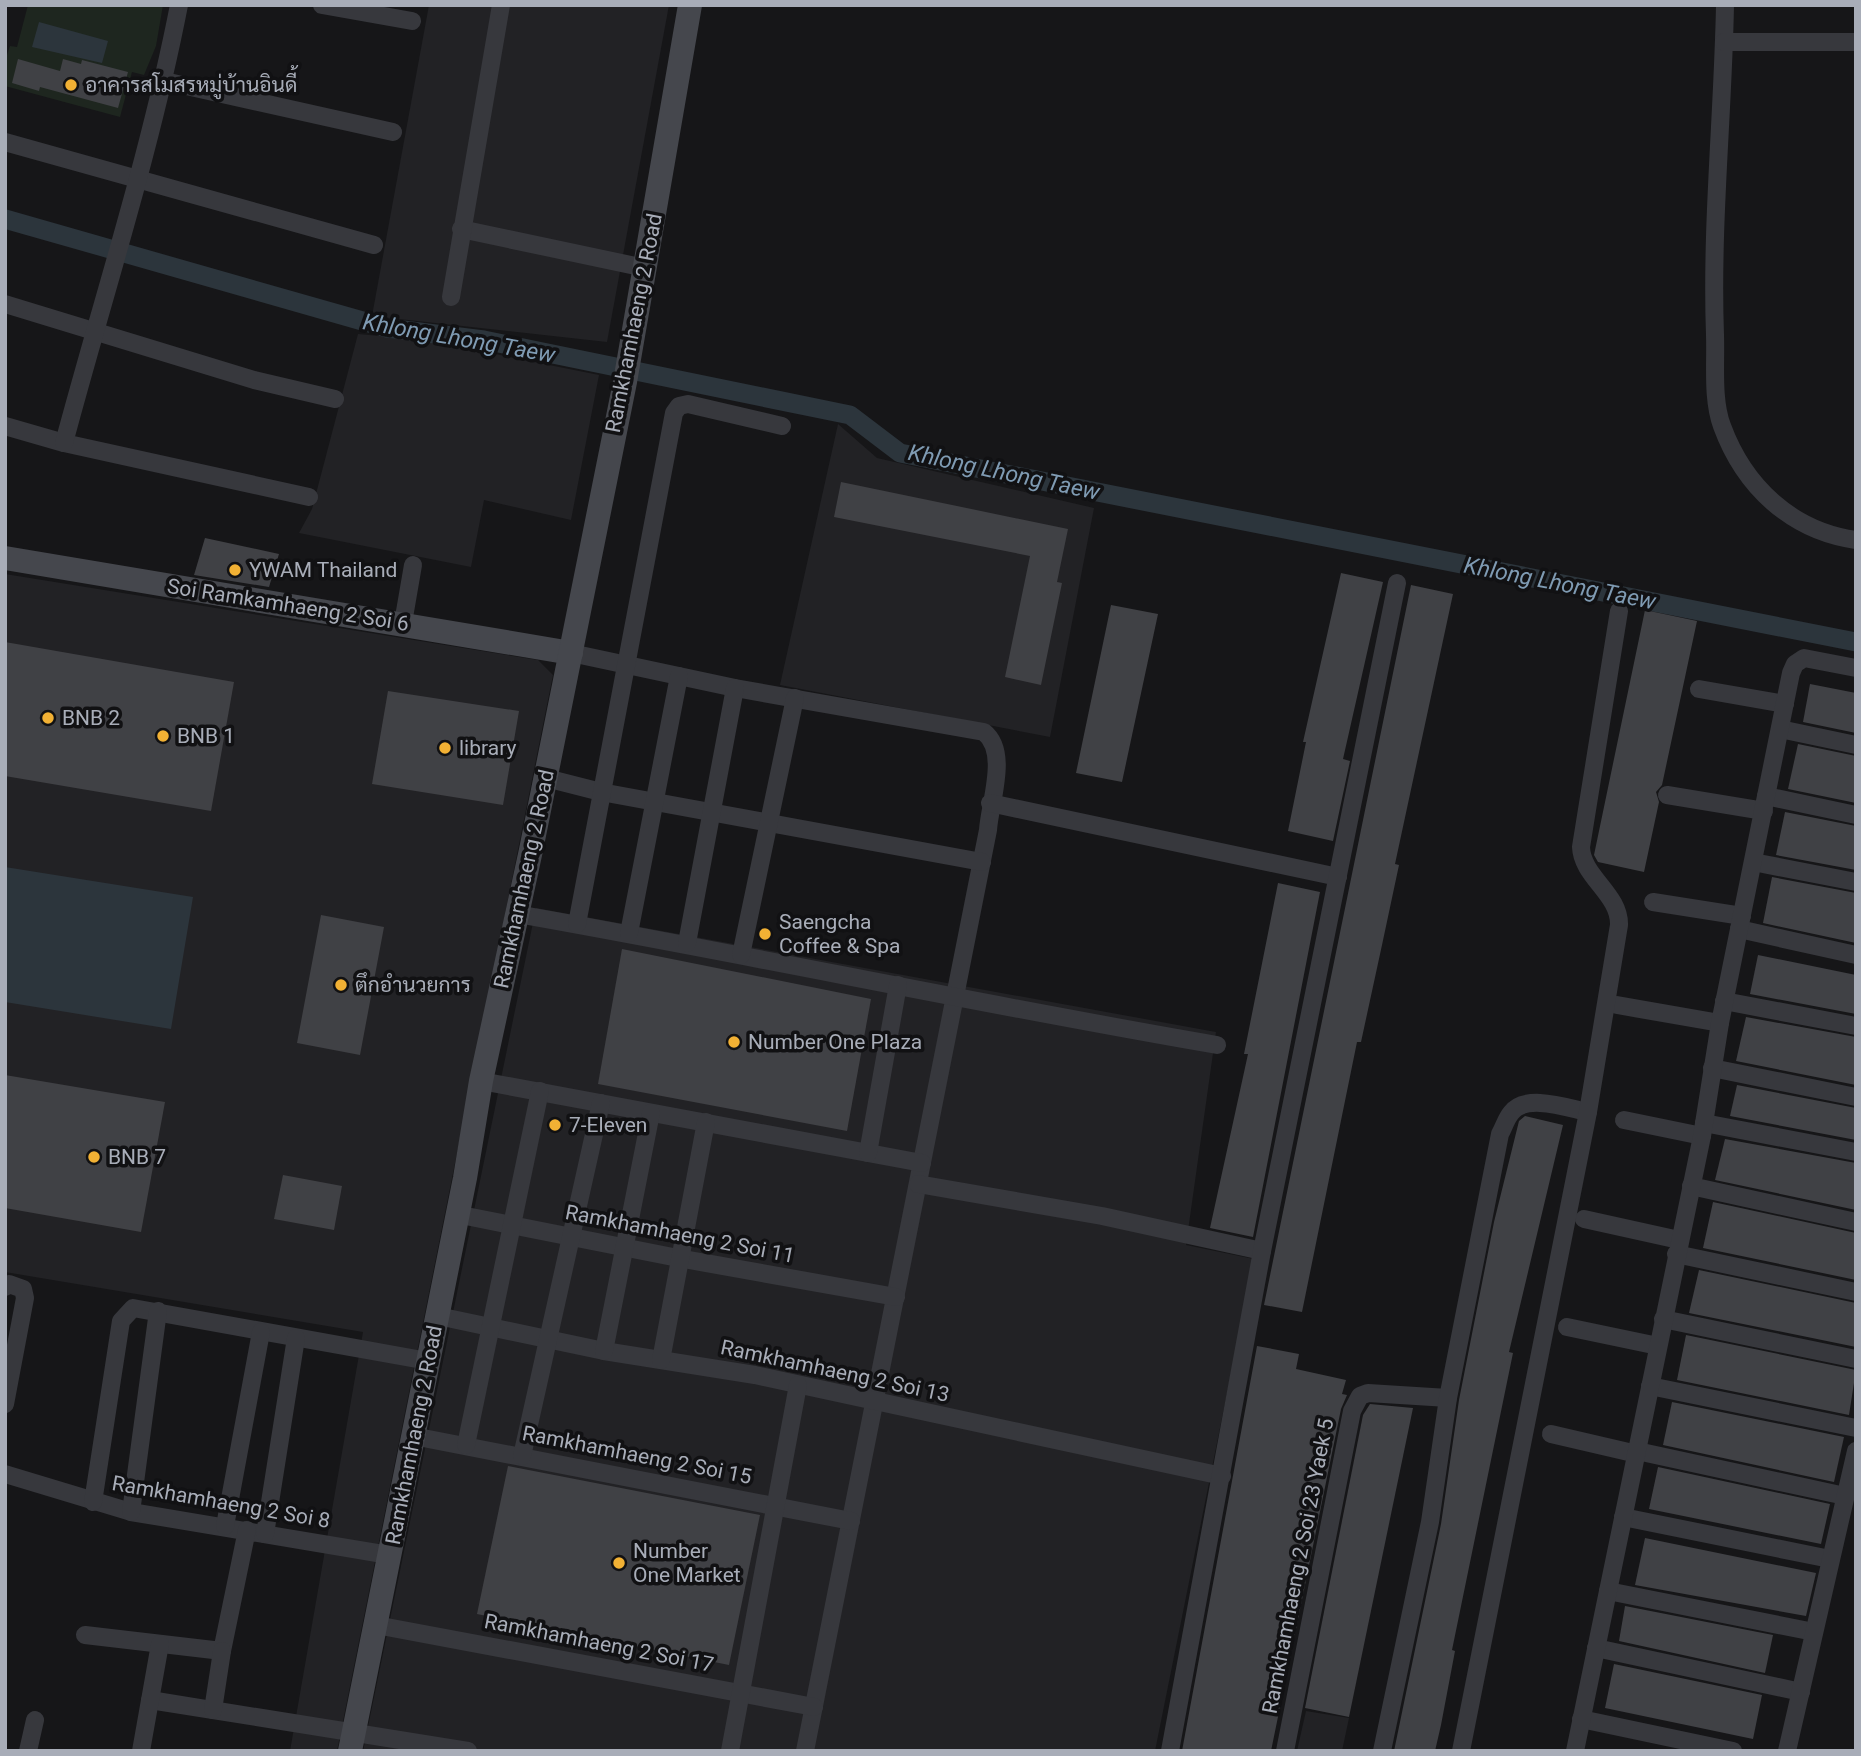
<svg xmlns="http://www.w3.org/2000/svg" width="1861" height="1756" font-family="Roboto,Sarabun,sans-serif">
  <rect width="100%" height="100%" fill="#161618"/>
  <g fill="#222225">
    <polygon points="429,5 669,5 607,342 372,316"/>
    <polygon points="358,334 425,340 599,375 571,520 484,500 471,567 299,533 312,509"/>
    <polygon points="838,424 877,458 1094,508 1050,737 780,685"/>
    <polygon points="5,574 538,660 553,675 337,1751 290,1751 363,1332 5,1272"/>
    <polygon points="536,908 1216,1032 1186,1245 1254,1259 1155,1751 363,1751"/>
    <polygon points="1306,1711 1349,1718 1342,1751 1297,1751"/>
  </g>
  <polygon fill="#1e261f" points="28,5 163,5 156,46 144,75 132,72 120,117 5,86 5,61 10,46 17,47"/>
  <g fill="#2c353c">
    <polygon points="39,22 108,41 102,63 32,47"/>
    <polygon points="5,867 193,897 171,1029 5,1002"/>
  </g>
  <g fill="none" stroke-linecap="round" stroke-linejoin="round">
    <polyline stroke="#2c353c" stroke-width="19" points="5,219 387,328 484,340 850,415 900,453 1856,642"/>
  </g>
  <g fill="#404145">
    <polygon points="18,59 60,71 63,59 81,64 82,60 128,72 118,108 40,87 39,91 12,83"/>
    <polygon points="841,482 1068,529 1057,582 1062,583 1041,685 1005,677 1030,556 834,517"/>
    <polygon points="205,538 279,554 269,587 194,575"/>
    <polygon points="1341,573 1383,582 1343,759 1350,761 1333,841 1288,831 1306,742 1303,742"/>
    <polygon points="1411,585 1453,594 1395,864 1399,865 1382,945 1361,1042 1357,1042 1302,1312 1264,1305"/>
    <polygon points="1111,605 1158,614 1122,782 1076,773"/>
    <polygon points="1645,610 1697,621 1662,785 1656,792 1659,802 1644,872 1598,862 1594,855"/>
    <polygon points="5,642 234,682 211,811 5,776"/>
    <polygon points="1810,684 1856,693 1856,733 1803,722"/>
    <polygon points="388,691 519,711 503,805 372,784"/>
    <polygon points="1798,744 1856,756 1856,803 1788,789"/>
    <polygon points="1785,812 1856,826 1856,870 1776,855"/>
    <polygon points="1772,877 1856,893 1856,943 1763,923"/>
    <polygon points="1278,883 1320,892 1253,1237 1210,1228 1248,1054 1244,1054"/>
    <polygon points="321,915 384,927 360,1055 297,1043"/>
    <polygon points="622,949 871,999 847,1131 598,1084"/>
    <polygon points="1758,955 1856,975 1856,1014 1750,994"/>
    <polygon points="1746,1017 1856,1037 1856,1085 1736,1061"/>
    <polygon points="5,1075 165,1102 141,1232 5,1208"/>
    <polygon points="1737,1085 1856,1108 1856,1140 1730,1116"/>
    <polygon points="1525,1116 1563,1125 1509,1352 1513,1353 1452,1650 1455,1651 1441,1725 1435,1751 1394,1751 1441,1524 1459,1400 1494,1222 1519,1121"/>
    <polygon points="1725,1139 1856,1163 1856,1210 1715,1180"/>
    <polygon points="283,1175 342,1186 334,1230 274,1219"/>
    <polygon points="1713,1202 1856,1233 1856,1280 1703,1248"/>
    <polygon points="1699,1270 1856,1303 1856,1347 1689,1313"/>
    <polygon points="1686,1335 1856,1370 1849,1415 1677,1380"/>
    <polygon points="1257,1346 1299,1354 1296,1369 1346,1380 1342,1394 1347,1395 1341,1409 1271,1751 1182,1751"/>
    <polygon points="1672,1402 1844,1437 1834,1482 1663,1445"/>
    <polygon points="1370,1404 1413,1408 1349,1717 1305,1708 1363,1415"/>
    <polygon points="508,1466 760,1515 729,1665 477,1614"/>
    <polygon points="1658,1467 1830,1504 1821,1544 1649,1509"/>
    <polygon points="1645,1538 1816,1573 1806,1616 1635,1585"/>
    <polygon points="1625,1606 1773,1635 1765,1673 1619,1641"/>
    <polygon points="1614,1664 1762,1695 1753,1739 1605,1708"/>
  </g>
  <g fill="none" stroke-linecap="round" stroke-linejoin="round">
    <g stroke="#37383d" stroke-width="18">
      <polyline points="322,5 412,21"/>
      <path d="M1725 5C1723 115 1711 225 1715 335 1716 364 1712 399 1722 426 1744 486 1791 531 1856 540"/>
      <polyline points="1724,42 1856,42"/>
      <polyline points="164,81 393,132"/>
      <polyline points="5,142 374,245"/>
      <polyline points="461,229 645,268"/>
      <polyline points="451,297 501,5"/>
      <polyline points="5,304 254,380 335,399"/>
      <polyline points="5,426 64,443 309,497"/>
      <path d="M64 443C103 297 150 154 179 5"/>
      <polyline points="403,623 413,565"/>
      <path d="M571 653 735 688 984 732C1009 752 990 801 988 830L805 1751"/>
      <polyline points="1699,689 1785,704"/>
      <polyline points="1780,729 1856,745"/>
      <polyline points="546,778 601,792 982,862"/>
      <polyline points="1667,795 1764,811"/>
      <polyline points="1766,796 1856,815"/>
      <polyline points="990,803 1338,877"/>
      <polyline points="1753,862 1856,882"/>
      <polyline points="1653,902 1742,916"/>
      <path d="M517 914C750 955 983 1005 1217 1045"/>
      <polyline points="577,924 674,413 679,406 688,404 782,426"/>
      <polyline points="1739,929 1856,955"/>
      <polyline points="629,933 679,676"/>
      <polyline points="687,943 735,688"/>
      <polyline points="741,955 795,698"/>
      <polyline points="1724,1001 1856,1026"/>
      <polyline points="1617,1005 1720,1023"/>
      <polyline points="1712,1068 1856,1097"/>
      <polyline points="481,1081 922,1163"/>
      <polyline points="1624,1120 1702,1136"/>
      <polyline points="1704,1123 1856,1152"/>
      <polyline points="868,1153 898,985"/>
      <polyline points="918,1184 1102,1216 1262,1251"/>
      <polyline points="1691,1186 1856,1222"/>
      <polyline points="456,1214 678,1258 896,1297"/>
      <polyline points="1584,1219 1679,1240"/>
      <polyline points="1676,1254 1856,1292"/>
      <polyline points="5,1287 9,1284 23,1289 25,1298 5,1404"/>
      <polyline points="438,1316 604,1351 755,1375 1222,1476"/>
      <polyline points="1663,1319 1856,1359"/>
      <polyline points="1567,1327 1658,1346"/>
      <polyline points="604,1351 651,1113"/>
      <polyline points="661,1360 706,1122"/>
      <polyline points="1650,1386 1856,1428"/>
      <polyline points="1551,1434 1637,1454"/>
      <polyline points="413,1436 851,1521"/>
      <polyline points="466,1445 540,1091"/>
      <polyline points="1637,1451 1845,1496"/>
      <polyline points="522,1456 601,1103"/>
      <polyline points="5,1474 131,1512 389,1555"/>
      <polyline points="93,1502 121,1321 133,1308 428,1361"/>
      <polyline points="131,1512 158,1311"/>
      <polyline points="1623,1517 1830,1559"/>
      <polyline points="225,1526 261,1332"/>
      <polyline points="265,1534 296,1338"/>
      <polyline points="1608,1591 1814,1632"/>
      <polyline points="376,1625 814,1707"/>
      <polyline points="85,1635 222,1651 247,1530"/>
      <polyline points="1596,1648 1801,1692"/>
      <polyline points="150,1700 468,1751"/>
      <polyline points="213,1710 222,1651"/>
      <polyline points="1581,1719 1733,1751"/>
      <polyline points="28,1751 35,1720"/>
      <polyline points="141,1751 160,1644"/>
      <polyline points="730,1751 798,1385"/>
      <polyline points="1170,1751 1262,1251 1397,583"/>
      <polyline points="1285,1751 1352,1411 1360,1396 1368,1393 1448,1398"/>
      <path d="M1382 1751 1430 1522 1448 1398 1500 1134C1504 1127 1506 1119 1511 1113 1525 1093 1568 1108 1588 1112"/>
      <path d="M1461 1751 1588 1112 1619 925C1620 894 1582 877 1581 847L1619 611"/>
      <polyline points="1575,1751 1702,1136 1720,1023 1791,673 1795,664 1804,658 1856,668"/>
      <polyline points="1787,1751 1856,1451"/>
    </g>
    <g stroke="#45474d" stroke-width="24">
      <polyline points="5,558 571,653"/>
      <polyline points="350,1751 465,1178 481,1081 531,850 625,382 690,5"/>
    </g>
  </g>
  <g fill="#f2b134" stroke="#111113" stroke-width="2.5">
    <circle cx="71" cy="85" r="7"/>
    <circle cx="235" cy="570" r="7"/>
    <circle cx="48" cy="718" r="7"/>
    <circle cx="163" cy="736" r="7"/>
    <circle cx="445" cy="748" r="7"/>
    <circle cx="765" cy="934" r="7"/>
    <circle cx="341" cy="985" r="7"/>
    <circle cx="734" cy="1042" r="7"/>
    <circle cx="555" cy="1125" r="7"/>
    <circle cx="94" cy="1157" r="7"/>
    <circle cx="619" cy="1563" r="7"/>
  </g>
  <g text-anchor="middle" stroke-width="7" stroke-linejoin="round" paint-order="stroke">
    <g font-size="21" fill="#a8adb8" stroke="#111113" text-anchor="start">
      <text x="85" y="92">อาคารสโมสรหมู่บ้านอินดี้</text>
      <text x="249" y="577">YWAM Thailand</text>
      <text x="62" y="725">BNB 2</text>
      <text x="177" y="743">BNB 1</text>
      <text x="459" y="755">library</text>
      <text x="779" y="929">Saengcha<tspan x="779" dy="24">Coffee &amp; Spa</tspan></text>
      <text x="355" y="992">ตึกอำนวยการ</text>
      <text x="748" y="1049">Number One Plaza</text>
      <text x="569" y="1132">7-Eleven</text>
      <text x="108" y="1164">BNB 7</text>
      <text x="633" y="1558">Number<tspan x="633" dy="24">One Market</tspan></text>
    </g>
    <g font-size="21" fill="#a8adb8" stroke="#111113">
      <text transform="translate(634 323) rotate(-79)" y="7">Ramkhamhaeng 2 Road</text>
      <text transform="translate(288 605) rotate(9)" y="7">Soi Ramkamhaeng 2 Soi 6</text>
      <text transform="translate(524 879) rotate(-78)" y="7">Ramkhamhaeng 2 Road</text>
      <text transform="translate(680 1234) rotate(11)" y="7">Ramkhamhaeng 2 Soi 11</text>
      <text transform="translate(835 1371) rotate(12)" y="7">Ramkhamhaeng 2 Soi 13</text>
      <text transform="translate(414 1435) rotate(-79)" y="7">Ramkhamhaeng 2 Road</text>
      <text transform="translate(637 1455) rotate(11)" y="7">Ramkhamhaeng 2 Soi 15</text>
      <text transform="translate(221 1502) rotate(10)" y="7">Ramkhamhaeng 2 Soi 8</text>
      <text transform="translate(1298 1566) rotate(-79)" y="7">Ramkhamhaeng 2 Soi 23 Yaek 5</text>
      <text transform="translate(599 1643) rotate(11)" y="7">Ramkhamhaeng 2 Soi 17</text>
    </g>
    <g font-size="23" font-style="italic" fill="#7f9bb3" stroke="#111113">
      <text transform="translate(459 338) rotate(10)" y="8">Khlong Lhong Taew</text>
      <text transform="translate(1004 472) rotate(12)" y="8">Khlong Lhong Taew</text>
      <text transform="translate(1560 583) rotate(11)" y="8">Khlong Lhong Taew</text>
    </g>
  </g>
  <rect width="1861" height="1756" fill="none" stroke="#a8adb8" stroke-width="14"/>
</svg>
